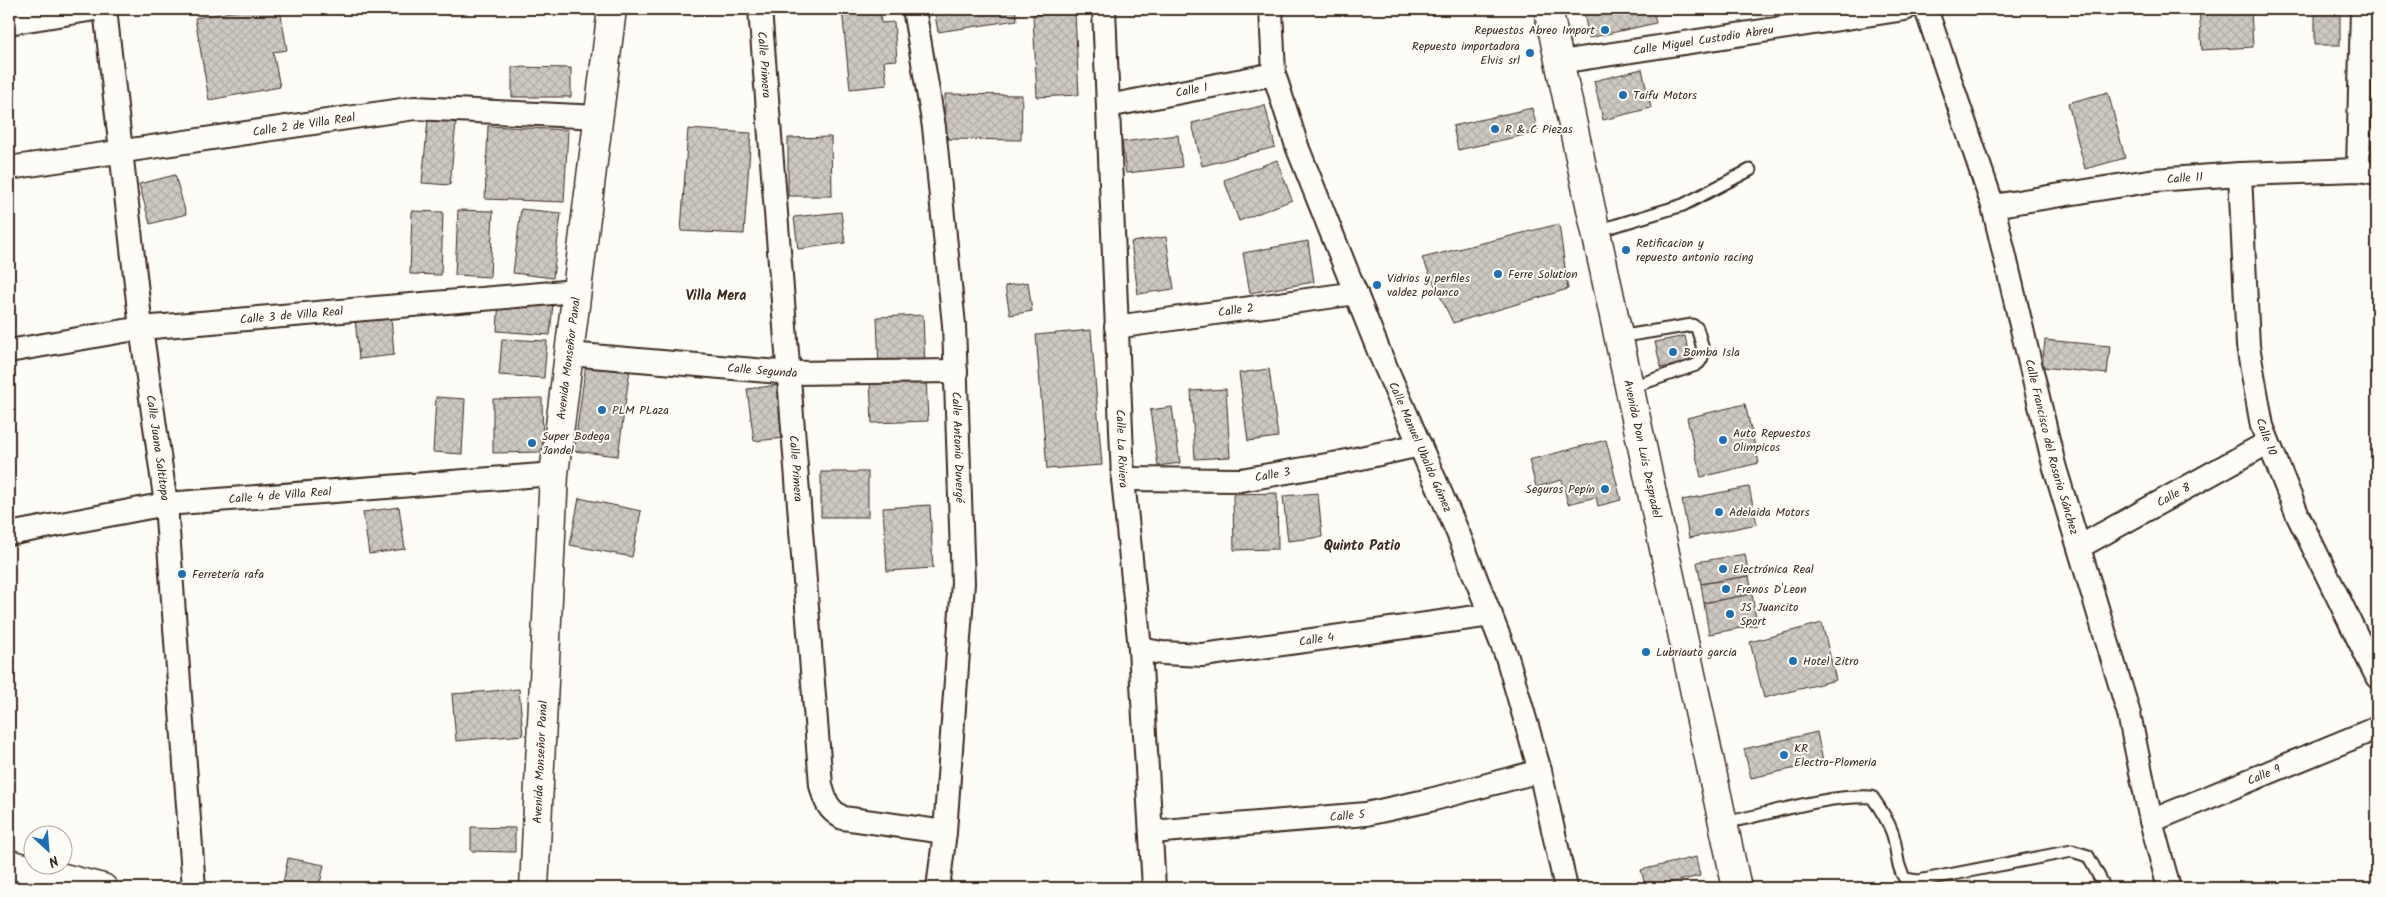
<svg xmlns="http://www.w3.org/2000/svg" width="2386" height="897" font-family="Kalam,sans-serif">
  <defs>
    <pattern id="building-cross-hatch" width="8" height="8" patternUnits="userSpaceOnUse" patternTransform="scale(1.25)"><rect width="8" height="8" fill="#cdc8c2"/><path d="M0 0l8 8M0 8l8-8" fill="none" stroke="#b1aca6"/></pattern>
  </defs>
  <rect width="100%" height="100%" fill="#fdfcf7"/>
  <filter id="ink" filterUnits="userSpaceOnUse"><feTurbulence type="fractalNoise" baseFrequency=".02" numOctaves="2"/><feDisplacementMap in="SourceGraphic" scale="10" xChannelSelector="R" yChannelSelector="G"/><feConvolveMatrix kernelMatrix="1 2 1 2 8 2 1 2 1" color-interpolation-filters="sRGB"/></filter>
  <g filter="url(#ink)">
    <g fill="url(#building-cross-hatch)" stroke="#3b2a1e">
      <polygon points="249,9 280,9 287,50 273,52 280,87 209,100 195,18"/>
      <polygon points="842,9 880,9 881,23 894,22 897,60 884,61 887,85 850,89"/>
      <polygon points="934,9 1015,9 1017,20 938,32"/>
      <polygon points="1583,9 1653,9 1656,23 1589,38"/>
      <polygon points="2199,9 2251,9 2253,47 2202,50"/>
      <rect x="2315" y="9" width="25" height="36"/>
      <polygon points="1075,13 1079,95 1037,97 1033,15"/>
      <polygon points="512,67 571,68 571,97 512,97"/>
      <polygon points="1642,69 1651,108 1603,120 1594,81"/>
      <polygon points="2108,92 2125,158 2085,169 2068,103"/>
      <polygon points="945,94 1022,95 1021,140 945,139"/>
      <polygon points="1265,105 1275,147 1202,166 1192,123"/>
      <polygon points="1532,108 1538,132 1458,150 1453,126"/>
      <polygon points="428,119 456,122 450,185 422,183"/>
      <polygon points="488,126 568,130 564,202 485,199"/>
      <polygon points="688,129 751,133 744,234 681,231"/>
      <polygon points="1178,135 1182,167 1126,173 1122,142"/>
      <polygon points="831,137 832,196 788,196 788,138"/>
      <polygon points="1277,160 1292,200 1239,221 1224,180"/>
      <polygon points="175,175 186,214 150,224 139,184"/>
      <polygon points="521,209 561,213 553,278 513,273"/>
      <polygon points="458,210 493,211 490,277 455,275"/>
      <polygon points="412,211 443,212 441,275 410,274"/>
      <polygon points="841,212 845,243 798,249 794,217"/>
      <polygon points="1559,224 1568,289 1453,323 1422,258"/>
      <polygon points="1166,237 1174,289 1138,294 1131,242"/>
      <polygon points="1308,241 1314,282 1250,293 1243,253"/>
      <polygon points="1028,282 1032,311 1010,315 1005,286"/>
      <polygon points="499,299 553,303 550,335 497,331"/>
      <polygon points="923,315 925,366 879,368 877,317"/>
      <polygon points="391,316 394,355 359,359 355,319"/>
      <polygon points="1091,330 1102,465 1047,469 1036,335"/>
      <polygon points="1685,336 1690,362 1661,368 1655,342"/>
      <polygon points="502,339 547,341 544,378 499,375"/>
      <polygon points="2045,340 2110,346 2107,374 2042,367"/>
      <polygon points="586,363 630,369 618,456 574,451"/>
      <polygon points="1269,369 1278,437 1248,441 1239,373"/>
      <polygon points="926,377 928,421 872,423 870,380"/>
      <polygon points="779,385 786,438 754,441 747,389"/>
      <polygon points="1226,389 1230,457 1195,459 1191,391"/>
      <polygon points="436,397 465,399 462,454 433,452"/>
      <polygon points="542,398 543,452 493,453 493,399"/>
      <polygon points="1745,404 1759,463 1701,477 1687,418"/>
      <polygon points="1172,407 1180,463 1158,466 1150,410"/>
      <polygon points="1606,440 1621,500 1598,506 1596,497 1568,504 1562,480 1536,487 1529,460"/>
      <rect x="821" y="472" width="47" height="45"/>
      <polygon points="1749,487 1757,524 1689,538 1682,500"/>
      <polygon points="1277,493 1278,549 1234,550 1233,494"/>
      <polygon points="1318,493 1322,537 1288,541 1283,496"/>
      <polygon points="579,498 641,511 632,557 570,545"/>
      <polygon points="930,505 933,568 887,571 883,508"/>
      <polygon points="399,507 405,549 369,554 363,512"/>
      <polygon points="1745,554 1749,576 1701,584 1697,562"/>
      <polygon points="1749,576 1752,594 1704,603 1701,584"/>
      <polygon points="1752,594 1757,625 1709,634 1704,603"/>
      <polygon points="1822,623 1836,680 1764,698 1750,642"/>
      <polygon points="519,689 523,735 456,741 452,694"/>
      <polygon points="1817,732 1823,762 1751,778 1744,749"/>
      <polygon points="471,827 515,828 515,852 471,851"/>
      <polygon points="1696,857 1700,876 1646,888 1641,870"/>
      <polygon points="288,858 324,865 319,888 282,888"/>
    </g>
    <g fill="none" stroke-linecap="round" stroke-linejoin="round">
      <g stroke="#3b2a1e" stroke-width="15">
        <g id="lane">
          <polyline points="1597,231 1683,205 1750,170"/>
          <path d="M1618 337 1692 325 1697 328C1700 340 1709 357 1696 365L1629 388"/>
          <path d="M1723 823C1772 814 1822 795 1872 797 1880 808 1887 819 1892 832 1898 848 1895 864 1905 879L1918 881 2072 851 2088 856 2102 882 2101 888"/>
        </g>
      </g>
      <g stroke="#3b2a1e" stroke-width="26">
        <g id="street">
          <path id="s1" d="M105 9 141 328 166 504 194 888"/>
          <path id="s2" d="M760 9 821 785C825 801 828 810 843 818L945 832"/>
          <path id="s3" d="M914 9 934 127 954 325 963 583 945 832 938 888"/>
          <path id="s4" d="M1104 9 1123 479 1140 649 1154 888"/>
          <path id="s5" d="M1271 9 1274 74 1298 149 1380 354 1458 533 1507 657 1540 771 1566 888"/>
          <path id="s6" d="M1926 9 1993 206 2054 465 2129 714 2151 821 2169 888"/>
          <polyline points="9,23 95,9"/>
          <path id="s7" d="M1560 62 1905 9"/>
          <path id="s8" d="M1108 106 1274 74"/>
          <path id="s9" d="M9 168 415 108 599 117"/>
          <polyline points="2358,170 2362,9"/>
          <path id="s10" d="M2240 174 2248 346 2262 426 2298 516 2377 677"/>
          <path id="s11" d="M1993 206 2155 180 2240 174 2358 170 2377 173"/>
          <path id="s12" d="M1116 327 1356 293"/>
          <path id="s13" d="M9 351 141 328 576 291"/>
          <path id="s14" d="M569 354 790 373 956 371"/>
          <path id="s15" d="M1123 479 1241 480 1338 463 1420 445"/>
          <path id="s16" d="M9 534 166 504 554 474"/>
          <path id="s17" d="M2079 547 2267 443"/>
          <path id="s18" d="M1140 649 1162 653 1203 655 1491 615"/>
          <path id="s19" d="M2151 821 2377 728"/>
          <path id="s20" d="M1152 832 1366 814 1430 800 1540 771"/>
        </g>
      </g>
      <g stroke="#3b2a1e" stroke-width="31">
        <g id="secondary">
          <path id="s21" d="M1548 9 1737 888"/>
          <path id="s22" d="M534 888 554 474 612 9"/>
        </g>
      </g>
      <g stroke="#3b2a1e" stroke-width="31">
        <polyline id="primary" points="9,864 103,888"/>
      </g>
      <use href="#lane" stroke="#fdfcf7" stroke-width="11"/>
      <use href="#street" stroke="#fdfcf7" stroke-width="22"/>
      <use href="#secondary" stroke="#fdfcf7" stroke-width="28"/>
      <use href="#primary" stroke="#fdfcf7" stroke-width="28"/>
    </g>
  </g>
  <g fill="#1f6fb2" stroke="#fdfcf7" stroke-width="2">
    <circle cx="1605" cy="30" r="5"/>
    <circle cx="1530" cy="53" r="5"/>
    <circle cx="1623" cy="95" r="5"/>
    <circle cx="1495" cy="129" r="5"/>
    <circle cx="1626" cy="250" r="5"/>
    <circle cx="1498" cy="274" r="5"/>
    <circle cx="1377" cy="285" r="5"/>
    <circle cx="1673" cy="352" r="5"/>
    <circle cx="602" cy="410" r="5"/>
    <circle cx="1723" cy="440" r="5"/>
    <circle cx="532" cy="443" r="5"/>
    <circle cx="1605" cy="489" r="5"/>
    <circle cx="1719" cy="512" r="5"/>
    <circle cx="1723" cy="569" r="5"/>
    <circle cx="182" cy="574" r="5"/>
    <circle cx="1726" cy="589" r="5"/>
    <circle cx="1730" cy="614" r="5"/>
    <circle cx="1646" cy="652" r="5"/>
    <circle cx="1793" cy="661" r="5"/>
    <circle cx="1784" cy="755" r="5"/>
  </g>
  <g text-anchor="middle" stroke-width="4" stroke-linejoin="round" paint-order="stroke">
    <g font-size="12" fill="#3b2a1e" stroke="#fdfcf7" text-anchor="start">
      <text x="1595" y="34" text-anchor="end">Repuestos Abreo Import</text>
      <text x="1520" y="50" text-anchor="end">Repuesto importadora<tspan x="1520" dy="14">Elvis srl</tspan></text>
      <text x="1633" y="99">Taifu Motors</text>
      <text x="1505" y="133">R &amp; C Piezas</text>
      <text x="1636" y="247">Retificacion y<tspan x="1636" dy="14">repuesto antonio racing</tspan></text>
      <text x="1508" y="278">Ferre Solution</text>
      <text x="1387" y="282">Vidrios y perfiles<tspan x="1387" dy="14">valdez polanco</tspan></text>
      <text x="1683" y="356">Bomba Isla</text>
      <text x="612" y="414">PLM PLaza</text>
      <text x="1733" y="437">Auto Repuestos<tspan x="1733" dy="14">Olimpicos</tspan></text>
      <text x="542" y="440">Super Bodega<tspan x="542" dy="14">Jandel</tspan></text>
      <text x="1595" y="493" text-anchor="end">Seguros Pepín</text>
      <text x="1729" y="516">Adelaida Motors</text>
      <text x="1733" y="573">Electrónica Real</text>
      <text x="192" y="578">Ferretería rafa</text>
      <text x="1736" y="593">Frenos D'Leon</text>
      <text x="1740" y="611">JS Juancito<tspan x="1740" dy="14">Sport</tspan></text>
      <text x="1656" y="656">Lubriauto garcia</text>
      <text x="1803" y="665">Hotel Zitro</text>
      <text x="1794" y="752">KR<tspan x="1794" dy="14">Electro-Plomeria</tspan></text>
    </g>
    <g font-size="12" fill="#3b2a1e" stroke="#fdfcf7">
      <text dy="4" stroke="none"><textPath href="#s7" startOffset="145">Calle Miguel Custodio Abreu</textPath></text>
      <text dy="4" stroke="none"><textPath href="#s2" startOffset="56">Calle Primera</textPath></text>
      <text dy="4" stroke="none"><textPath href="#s8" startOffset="85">Calle 1</textPath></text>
      <text dy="4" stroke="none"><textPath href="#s9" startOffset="298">Calle 2 de Villa Real</textPath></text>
      <text dy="4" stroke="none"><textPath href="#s11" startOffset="194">Calle 11</textPath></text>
      <text dy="4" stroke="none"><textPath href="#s12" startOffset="121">Calle 2</textPath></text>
      <text dy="4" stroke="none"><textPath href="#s13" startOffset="285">Calle 3 de Villa Real</textPath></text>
      <text dy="4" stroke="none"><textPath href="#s22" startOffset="531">Avenida Monseñor Panal</textPath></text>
      <text dy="4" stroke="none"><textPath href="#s14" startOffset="194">Calle Segunda</textPath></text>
      <text dy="4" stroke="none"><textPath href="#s10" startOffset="265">Calle 10</textPath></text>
      <text dy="4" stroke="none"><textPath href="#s5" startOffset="466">Calle Manuel Ubaldo Gómez</textPath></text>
      <text dy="4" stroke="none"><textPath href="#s6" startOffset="456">Calle Francisco del Rosario Sánchez</textPath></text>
      <text dy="4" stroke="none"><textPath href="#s1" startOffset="442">Calle Juana Saltitopa</textPath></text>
      <text dy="4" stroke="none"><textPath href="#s3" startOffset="441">Calle Antonio Duvergé</textPath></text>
      <text dy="4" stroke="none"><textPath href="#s4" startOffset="440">Calle La Riviera</textPath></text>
      <text dy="4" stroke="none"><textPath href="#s21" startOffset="450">Avenida Don Luis Despradel</textPath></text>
      <text dy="4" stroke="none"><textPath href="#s2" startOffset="461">Calle Primera</textPath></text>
      <text dy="4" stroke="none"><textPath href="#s15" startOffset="150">Calle 3</textPath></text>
      <text dy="4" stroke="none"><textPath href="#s16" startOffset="274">Calle 4 de Villa Real</textPath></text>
      <text dy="4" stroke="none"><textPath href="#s17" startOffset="108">Calle 8</textPath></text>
      <text dy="4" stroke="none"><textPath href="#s18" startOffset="178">Calle 4</textPath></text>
      <text dy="4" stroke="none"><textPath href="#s22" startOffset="126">Avenida Monseñor Panal</textPath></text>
      <text dy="4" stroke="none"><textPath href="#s19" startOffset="122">Calle 9</textPath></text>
      <text dy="4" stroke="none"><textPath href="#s20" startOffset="196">Calle 5</textPath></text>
    </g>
    <g font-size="14" font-weight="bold" fill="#3b2a1e" stroke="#fdfcf7">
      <text x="716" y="300">Villa Mera</text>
      <text x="1362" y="550">Quinto Patio</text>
    </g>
  </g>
  <rect width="2386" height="897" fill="none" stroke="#fdfcf7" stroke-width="30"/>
  <rect x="15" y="15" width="2356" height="867" fill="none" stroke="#3b2a1e" stroke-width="2" filter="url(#ink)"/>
  <g transform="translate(48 850) rotate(154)"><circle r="24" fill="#fdfcf7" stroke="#afa8a0"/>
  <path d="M0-4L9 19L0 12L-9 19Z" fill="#1f6fb2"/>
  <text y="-8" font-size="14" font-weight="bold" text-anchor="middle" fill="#3b2a1e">N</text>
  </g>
</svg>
